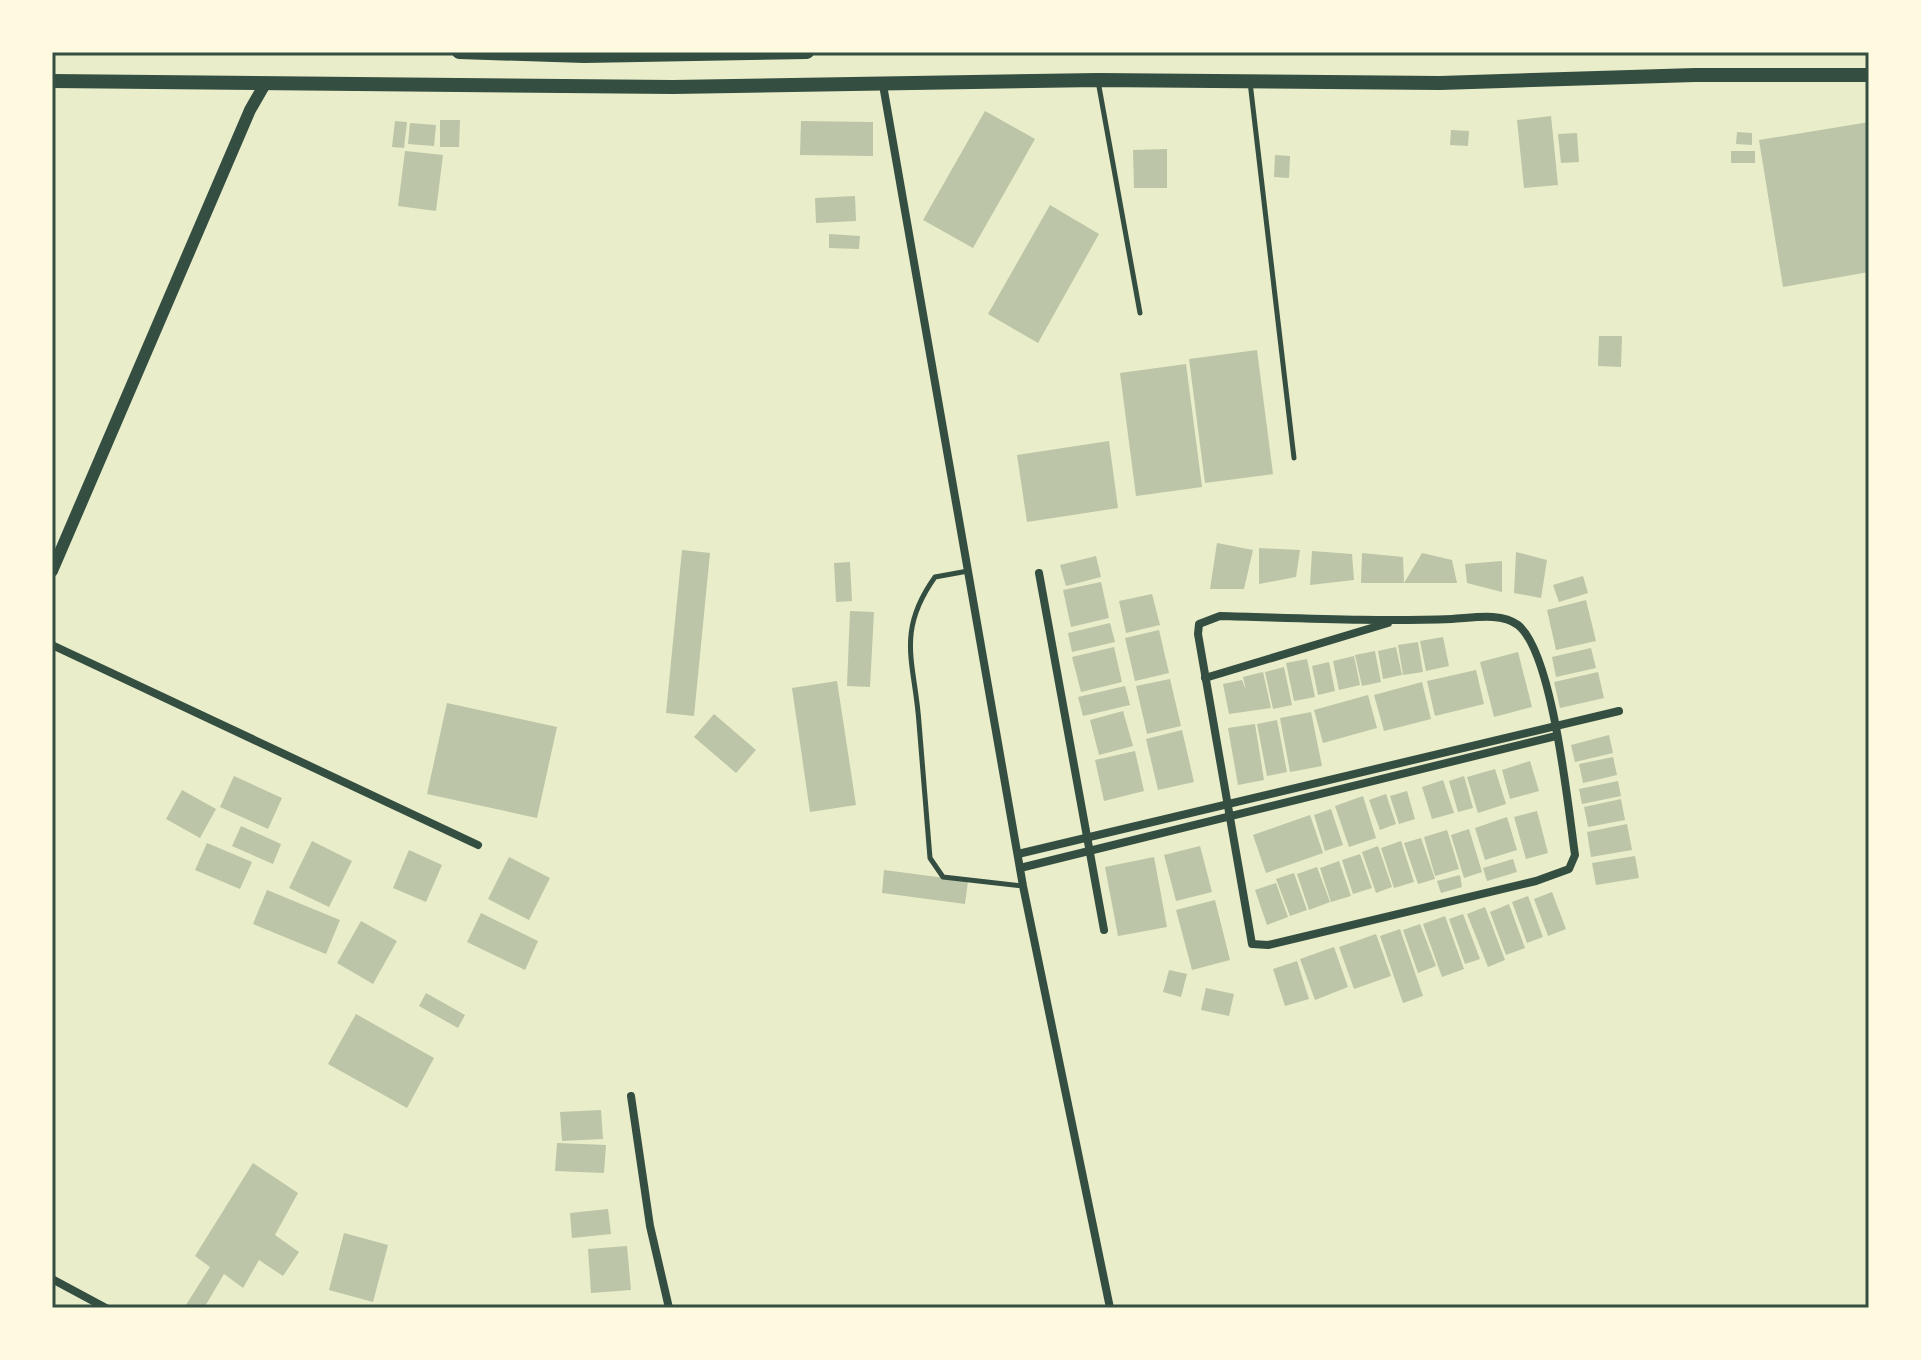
<svg xmlns="http://www.w3.org/2000/svg" width="1921" height="1360" font-family="Signika,sans-serif">
  <rect width="100%" height="100%" fill="#e9edc9"/>
  <g fill="#bcc5a7">
    <polygon points="985,111 1035,139 973,248 923,220"/>
    <polygon points="1551,116 1558,185 1524,188 1517,120"/>
    <polygon points="440,120 460,120 459,147 440,147"/>
    <polygon points="395,121 407,122 404,148 392,147"/>
    <polygon points="801,121 873,122 873,156 800,155"/>
    <polygon points="1869,122 1869,272 1783,287 1759,140"/>
    <polygon points="410,123 436,125 434,146 408,144"/>
    <polygon points="1451,130 1469,131 1468,146 1450,145"/>
    <polygon points="1737,132 1752,133 1752,145 1736,144"/>
    <polygon points="1577,133 1579,162 1561,163 1558,134"/>
    <polygon points="1167,149 1167,188 1134,188 1133,150"/>
    <polygon points="405,151 443,155 436,211 398,206"/>
    <rect x="1731" y="151" width="24" height="12"/>
    <polygon points="1275,155 1290,156 1289,178 1274,177"/>
    <polygon points="855,196 856,221 816,223 815,198"/>
    <polygon points="1050,205 1099,234 1038,343 988,314"/>
    <polygon points="829,234 860,236 859,249 829,248"/>
    <polygon points="1599,336 1622,336 1621,367 1598,366"/>
    <polygon points="1257,350 1273,474 1205,483 1189,359"/>
    <polygon points="1186,364 1202,487 1136,496 1120,373"/>
    <polygon points="1109,441 1118,508 1027,522 1017,455"/>
    <polygon points="1217,543 1253,550 1244,589 1210,589"/>
    <polygon points="1259,548 1300,550 1296,577 1259,584"/>
    <polygon points="682,550 710,553 694,716 666,713"/>
    <polygon points="1312,551 1352,554 1354,580 1310,585"/>
    <polygon points="1516,552 1547,560 1541,598 1514,593"/>
    <polygon points="1362,553 1403,557 1404,583 1361,583"/>
    <polygon points="1422,553 1452,560 1457,583 1404,583"/>
    <polygon points="1096,556 1101,577 1066,586 1060,565"/>
    <polygon points="1502,561 1502,592 1467,583 1465,564"/>
    <polygon points="850,562 852,601 836,602 834,563"/>
    <polygon points="1583,576 1588,593 1559,602 1553,585"/>
    <polygon points="1101,582 1109,618 1071,627 1063,590"/>
    <polygon points="1152,594 1160,625 1126,633 1119,601"/>
    <polygon points="1586,600 1596,641 1556,650 1547,610"/>
    <polygon points="850,611 874,612 870,687 847,686"/>
    <polygon points="1110,623 1115,642 1072,652 1068,633"/>
    <polygon points="1159,630 1169,673 1135,681 1125,638"/>
    <polygon points="1443,637 1449,666 1426,671 1420,641"/>
    <polygon points="1418,642 1423,672 1403,675 1398,645"/>
    <polygon points="1114,647 1122,682 1081,692 1072,657"/>
    <polygon points="1396,647 1402,675 1383,679 1378,651"/>
    <polygon points="1591,648 1596,668 1556,677 1552,657"/>
    <polygon points="1375,651 1381,682 1362,686 1355,655"/>
    <polygon points="1518,652 1532,707 1494,717 1480,662"/>
    <polygon points="1354,656 1360,685 1339,690 1333,661"/>
    <polygon points="1307,659 1315,697 1294,701 1286,663"/>
    <polygon points="1329,662 1335,691 1318,695 1312,666"/>
    <polygon points="1284,667 1292,705 1273,709 1265,672"/>
    <polygon points="1476,670 1484,704 1435,716 1427,681"/>
    <polygon points="1263,672 1271,708 1229,714 1223,684 1242,680 1246,690 1243,677"/>
    <polygon points="1598,672 1604,698 1560,708 1554,682"/>
    <polygon points="1170,679 1181,726 1147,734 1136,686"/>
    <polygon points="837,681 856,805 810,812 792,688"/>
    <polygon points="1422,682 1431,719 1384,731 1374,695"/>
    <polygon points="1125,686 1130,705 1083,716 1078,697"/>
    <polygon points="1368,695 1377,728 1323,743 1314,710"/>
    <polygon points="447,703 557,727 537,818 427,794"/>
    <polygon points="1123,711 1133,746 1099,755 1090,720"/>
    <polygon points="1311,712 1322,766 1290,772 1280,718"/>
    <polygon points="714,714 756,750 736,773 694,737"/>
    <polygon points="1277,720 1287,772 1267,776 1257,724"/>
    <polygon points="1255,724 1264,780 1238,785 1228,728"/>
    <polygon points="1182,730 1194,782 1158,790 1146,739"/>
    <polygon points="1609,735 1613,753 1575,762 1571,745"/>
    <polygon points="1135,751 1144,791 1104,801 1095,760"/>
    <polygon points="1613,757 1617,775 1583,783 1579,764"/>
    <polygon points="1530,761 1539,791 1510,799 1502,770"/>
    <polygon points="1495,769 1506,804 1478,813 1467,777"/>
    <polygon points="234,776 282,798 268,829 220,807"/>
    <polygon points="1464,776 1473,808 1458,812 1449,781"/>
    <polygon points="1443,780 1454,813 1432,819 1422,787"/>
    <polygon points="1618,781 1621,796 1582,804 1579,789"/>
    <polygon points="182,790 216,809 200,838 166,819"/>
    <polygon points="1407,791 1415,819 1399,824 1390,796"/>
    <polygon points="1386,794 1396,824 1380,830 1369,800"/>
    <polygon points="1363,796 1376,838 1349,847 1335,806"/>
    <polygon points="1621,799 1625,820 1588,827 1584,807"/>
    <polygon points="1331,809 1343,845 1325,851 1314,815"/>
    <polygon points="1537,811 1548,853 1526,859 1514,817"/>
    <polygon points="1310,815 1323,853 1266,873 1253,835"/>
    <polygon points="1507,817 1517,850 1485,860 1475,828"/>
    <polygon points="1627,824 1632,850 1591,857 1587,832"/>
    <polygon points="241,826 281,844 273,864 232,846"/>
    <polygon points="1469,829 1482,872 1464,878 1451,835"/>
    <polygon points="1447,830 1459,869 1435,876 1424,837"/>
    <polygon points="1421,838 1435,879 1418,884 1404,843"/>
    <polygon points="312,841 352,861 329,907 289,888"/>
    <polygon points="1401,841 1414,882 1394,888 1381,848"/>
    <polygon points="207,843 252,862 240,889 195,870"/>
    <polygon points="1200,846 1212,892 1176,901 1164,855"/>
    <polygon points="1378,846 1392,887 1376,893 1362,852"/>
    <polygon points="409,850 442,865 426,902 393,888"/>
    <polygon points="1360,854 1372,888 1353,894 1342,860"/>
    <polygon points="1635,856 1639,878 1596,885 1592,863"/>
    <polygon points="509,857 550,878 529,920 488,899"/>
    <polygon points="1154,857 1167,927 1118,936 1105,867"/>
    <polygon points="1513,859 1517,872 1487,881 1483,868"/>
    <polygon points="1339,861 1351,896 1331,902 1320,868"/>
    <polygon points="1317,867 1330,902 1309,910 1297,874"/>
    <polygon points="884,870 968,881 965,904 882,893"/>
    <polygon points="1294,873 1307,910 1290,916 1276,879"/>
    <polygon points="1460,875 1462,887 1441,893 1437,881"/>
    <polygon points="1276,883 1288,917 1267,925 1255,890"/>
    <polygon points="267,890 340,920 326,954 253,924"/>
    <polygon points="1552,892 1566,929 1548,936 1534,899"/>
    <polygon points="1528,896 1543,937 1527,943 1512,902"/>
    <polygon points="1215,900 1230,960 1192,970 1176,910"/>
    <polygon points="1509,904 1525,948 1506,955 1490,912"/>
    <polygon points="1485,907 1505,960 1488,967 1467,914"/>
    <polygon points="481,913 538,941 525,970 467,942"/>
    <polygon points="1463,914 1480,959 1465,964 1449,919"/>
    <polygon points="1445,916 1464,969 1442,977 1423,924"/>
    <polygon points="361,921 397,941 373,984 337,963"/>
    <polygon points="1420,924 1436,966 1418,973 1403,930"/>
    <polygon points="1400,929 1423,996 1403,1003 1380,936"/>
    <polygon points="1376,934 1391,976 1354,989 1339,947"/>
    <polygon points="1334,947 1348,987 1315,1000 1300,959"/>
    <polygon points="1297,961 1309,999 1285,1006 1273,969"/>
    <polygon points="1169,970 1187,974 1181,997 1163,992"/>
    <polygon points="1206,988 1234,994 1229,1016 1201,1010"/>
    <polygon points="426,993 465,1015 458,1028 419,1006"/>
    <polygon points="356,1014 434,1058 407,1108 328,1064"/>
    <polygon points="601,1110 603,1139 562,1141 560,1112"/>
    <polygon points="557,1143 606,1145 604,1173 555,1171"/>
    <polygon points="253,1163 298,1193 275,1235 299,1252 283,1276 259,1260 243,1288 224,1274 204,1308 184,1308 210,1267 195,1256"/>
    <polygon points="608,1209 611,1234 572,1238 570,1213"/>
    <polygon points="344,1233 388,1245 373,1302 329,1290"/>
    <polygon points="627,1246 631,1290 591,1293 588,1249"/>
  </g>
  <g fill="none" stroke-linecap="round" stroke-linejoin="round">
    <g stroke="#344e41" stroke-width="5">
      <polyline points="1098,81 1140,313"/>
      <polyline points="1250,82 1294,458"/>
      <path d="M968 571 935 577C895 633 915 663 919 723 923 768 926 813 930 858L943 877 1023 886"/>
    </g>
    <g stroke="#344e41" stroke-width="8">
      <polyline points="883,85 1023,886 1110,1308"/>
      <polyline points="1039,573 1104,930"/>
      <path d="M1220 616C1297 618 1375 622 1452 619 1472 618 1501 612 1518 625 1553 653 1568 807 1575 855L1569 869 1536 881 1268 945 1252 944 1198 634 1199 624Z"/>
      <polyline points="52,645 478,845"/>
      <polyline points="1205,678 1388,623"/>
      <polyline points="1018,854 1619,711"/>
      <polyline points="1020,868 1556,736"/>
      <polyline points="631,1096 650,1226 669,1308"/>
      <polyline points="52,1279 106,1308"/>
    </g>
    <polyline stroke="#344e41" stroke-width="12" points="52,571 250,110 265,84"/>
    <g stroke="#344e41" stroke-width="14">
      <polyline points="459,52 584,56 807,52"/>
      <polyline points="52,81 673,87 1098,80 1440,83 1695,75 1869,75"/>
    </g>
  </g>
  <rect width="1921" height="1360" fill="none" stroke="#fefae0" stroke-width="108"/>
  <rect x="54" y="54" width="1813" height="1252" fill="none" stroke="#344e41" stroke-width="3"/>
</svg>
